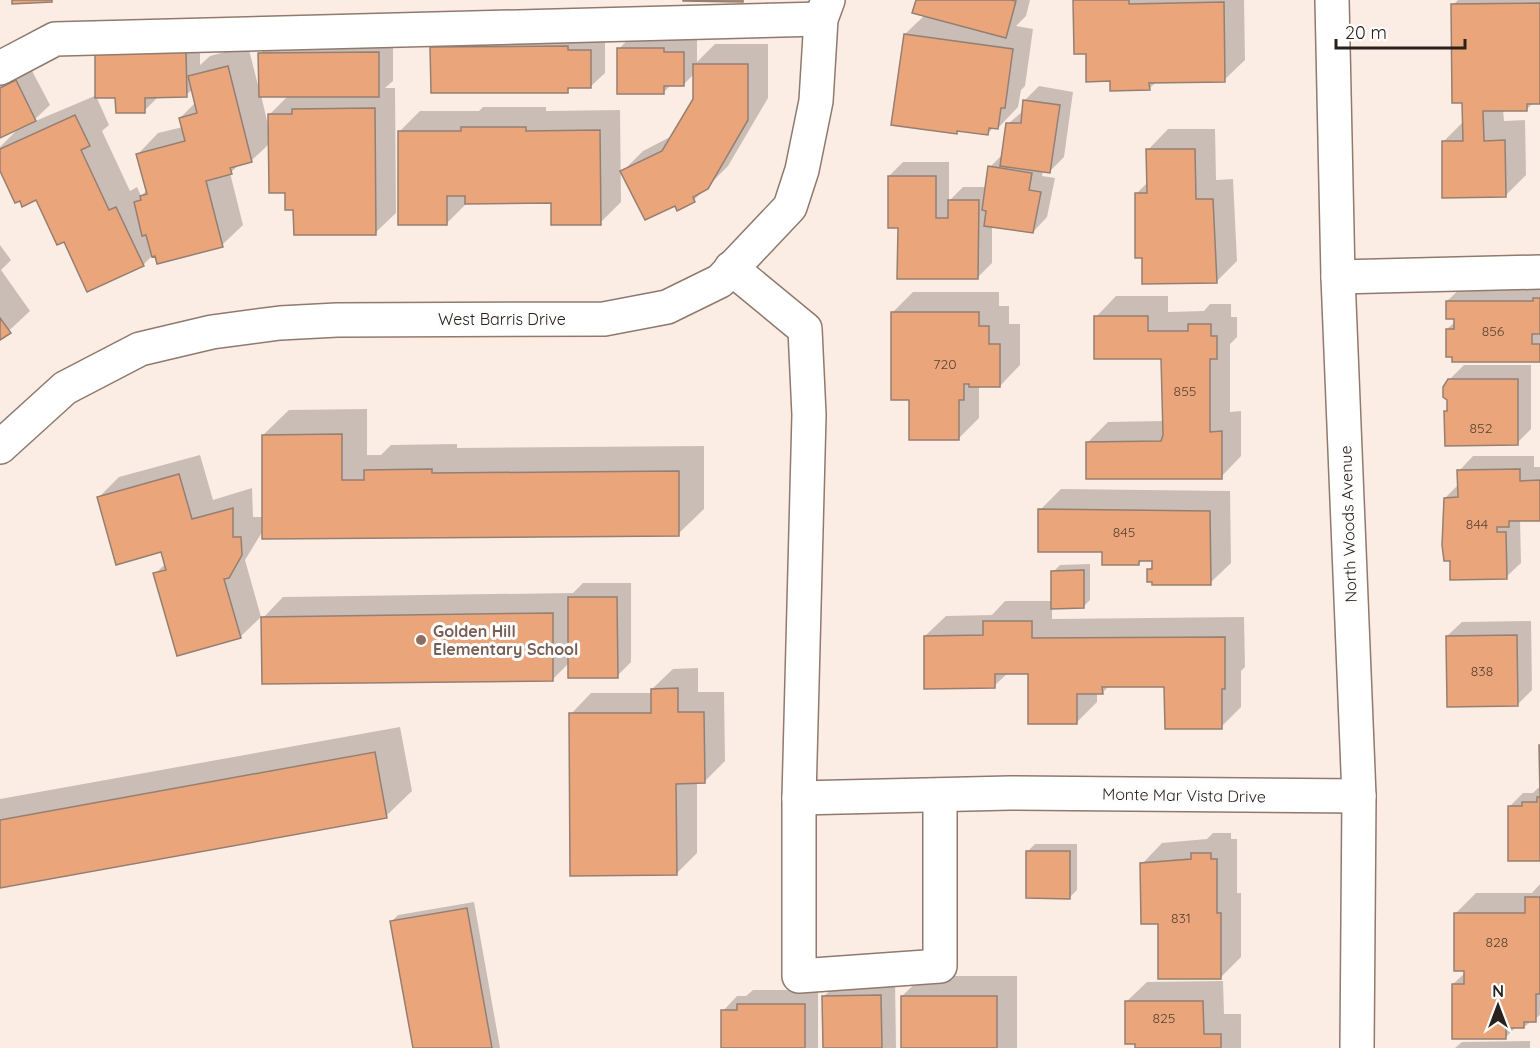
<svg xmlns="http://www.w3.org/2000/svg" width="1540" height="1048" font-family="Quicksand,sans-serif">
  <rect width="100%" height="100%" fill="#fcede4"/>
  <g fill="#0003" fill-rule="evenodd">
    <polygon points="917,0 1030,0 1026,16 1016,26 1033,29 1025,86 1021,90 1018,107 998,128 994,127 988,133 960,129 957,133 905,34 925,15"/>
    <polygon points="1075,0 1244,0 1245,60 1224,80 1156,82 1149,89 1111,80 1087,52"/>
    <polygon points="1458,0 1540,0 1540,103 1533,103 1527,109 1503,109 1504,121 1525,120 1526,175 1505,196 1443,142 1464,121 1453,5"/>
    <polygon points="446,33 605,37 605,73 590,87 571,87 567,91 431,47"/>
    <polygon points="633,34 697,39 697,62 715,44 768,44 768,98 728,166 694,200 675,204 622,172 643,151 672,136 695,99 695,73 683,85 671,85 663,93 619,49"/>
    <path d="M200 36V65L210 56 248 46 259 89 260 54 274 39H393V81L385 88H395L396 213 375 233 294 208 270 143 251 161 240 164 230 173 243 225 222 245 153 255 143 265 64 240 36 198 0 167V147L19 128 97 95ZM193 89 196 102 180 118 183 127 158 133 138 154 147 190 141 196 137 187 130 191 102 131 109 125 96 96H117L144 111 158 97 186 95ZM261 95H289L269 115 268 125Z"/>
    <polygon points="30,67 50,105 35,119 0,137 0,82"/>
    <polygon points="1039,86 1073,92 1064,157 1050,171 1043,170 1042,176 1055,178 1047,217 1033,232 992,226 992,263 977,278 899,227 889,176 903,162 949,162 949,201 963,187 987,187 990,167 1003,154 1008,124 1024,110 1025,100"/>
    <polygon points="483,107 546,107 546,111 620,110 621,202 600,223 552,202 467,203 446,224 399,132 420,111 479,111"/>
    <polygon points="1168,129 1215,129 1216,180 1233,179 1237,261 1216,282 1143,256 1136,194 1148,182 1148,150"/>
    <polygon points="0,245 11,260 1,270 30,311 0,339"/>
    <polygon points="1462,287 1540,287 1540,361 1447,329 1456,321 1447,301"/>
    <polygon points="913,292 999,292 999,306 1009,306 1009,324 1020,324 1020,365 1000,386 979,386 979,418 958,439 892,313"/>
    <polygon points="1116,296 1168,296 1168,312 1204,311 1210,304 1231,304 1231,317 1237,317 1237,337 1230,344 1230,412 1241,411 1241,456 1221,477 1087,443 1108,422 1164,421 1162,358 1096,317"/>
    <polygon points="1464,365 1531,365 1531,429 1517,443 1446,412 1449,409 1446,383"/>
    <polygon points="367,409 367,455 381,455 391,445 457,444 457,448 704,446 704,509 678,534 264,529 245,560 261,617 240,637 155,574 166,563 162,551 98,498 119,477 200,455 213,500 252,488 253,517 264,517 263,435 289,410"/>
    <polygon points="1473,456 1534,456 1534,467 1540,467 1540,519 1520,519 1521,563 1506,577 1451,560 1445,498 1459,484 1459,471"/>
    <polygon points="1061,489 1230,491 1231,563 1210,583 1149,570 1153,565 1153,560 1143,560 1138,564 1104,550 1040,510"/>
    <polygon points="1090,564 1090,600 1083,607 1052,608 1052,619 1244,617 1245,667 1241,671 1241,707 1221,727 1166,685 1110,685 1102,693 1097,693 1097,702 1077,722 1029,673 1008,673 994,686 925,636 946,616 992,615 1005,601 1053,601 1053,572 1060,565"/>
    <polygon points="583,583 631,583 631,662 617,676 570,662 553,679 263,618 283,597 573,593"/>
    <polygon points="1531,621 1532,690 1518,704 1447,636 1462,622"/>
    <polygon points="698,668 698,692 724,692 725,761 704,782 697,782 697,853 676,874 571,714 591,693 652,693 652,689 673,669"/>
    <polygon points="400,727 412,791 386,816 0,887 0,799"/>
    <polygon points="1538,788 1540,788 1540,859 1509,807 1523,793 1533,793"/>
    <polygon points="1213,833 1231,833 1231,839 1237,839 1237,893 1241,893 1241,957 1220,978 1159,922 1142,864 1162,843 1207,839"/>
    <polygon points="1035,844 1077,844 1077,890 1070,897 1028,851"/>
    <polygon points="1540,884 1540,1015 1524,1027 1516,1027 1506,1037 1453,984 1466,972 1455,914 1476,893 1532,893"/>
    <polygon points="474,902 500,1048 414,1048 391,922 398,915"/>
    <polygon points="923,976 1017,976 1017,1048 902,1048 902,996"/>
    <polygon points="895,981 896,1048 825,1048 823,997 838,983"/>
    <polygon points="1223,981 1224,1014 1241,1014 1241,1048 1137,1048 1126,1002 1147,982"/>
    <polygon points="753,990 818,990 818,1048 723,1048 723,1011 737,996 746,996"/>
    <polygon points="1530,1041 1530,1048 1455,1048 1462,1042"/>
  </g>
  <g fill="#eaa67a" stroke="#957f72" stroke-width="1.5">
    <polygon points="12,0 52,0 52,2 12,4"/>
    <polygon points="683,0 743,0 743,2 683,1"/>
    <polygon points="916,0 1011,0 1016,1 1006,38 912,13"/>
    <polygon points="1073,0 1129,0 1129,4 1224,2 1225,82 1149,83 1150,90 1110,91 1110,81 1086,82 1086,54 1074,54"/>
    <polygon points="1540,3 1540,104 1527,104 1527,111 1483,111 1484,141 1505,140 1506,197 1442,198 1442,141 1463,141 1462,103 1452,103 1451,4"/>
    <polygon points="904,34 1013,49 1005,108 1001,108 998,129 989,128 988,135 957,131 957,134 891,125"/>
    <polygon points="568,46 568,50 591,50 591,88 568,88 568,93 431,93 430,47"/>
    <polygon points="617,48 664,48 664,52 684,52 684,86 664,86 664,94 617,94"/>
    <polygon points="186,50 187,97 145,98 145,113 116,113 115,98 95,98 95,51"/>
    <polygon points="379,52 379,97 259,97 258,53"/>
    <polygon points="693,64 748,64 748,120 708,189 693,197 695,202 677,211 675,206 645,220 620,171 662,151 693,99"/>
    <polygon points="228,66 252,162 230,168 232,174 206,181 223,247 157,264 155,256 152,257 146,235 142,236 134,202 141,200 140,196 147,194 136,154 185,141 179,118 197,113 188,76"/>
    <polygon points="16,80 36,121 0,138 0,88"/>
    <polygon points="1023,100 1060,105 1050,173 1000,166 1006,123 1021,123"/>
    <polygon points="375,108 376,235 294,235 293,210 285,210 285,193 269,193 268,114 292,114 292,109"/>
    <polygon points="75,115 90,146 81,150 109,210 116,207 144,266 87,292 64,242 57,245 36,200 22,207 20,201 15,203 0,171 0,149"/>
    <polygon points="461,127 526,127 526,131 600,130 601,225 551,225 551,203 465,204 465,196 447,196 447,225 398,225 398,131 461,131"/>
    <polygon points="1146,149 1195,149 1196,199 1213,199 1217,283 1142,284 1142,258 1135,258 1135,193 1147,193"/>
    <polygon points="988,166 1032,173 1029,190 1041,192 1033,233 984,226 986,211 982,210"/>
    <polygon points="888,176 936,176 936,218 948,218 948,200 979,200 978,279 897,279 898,228 888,228"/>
    <polygon points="1533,298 1540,298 1540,334 1532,334 1532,344 1540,344 1540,362 1452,362 1452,357 1446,357 1446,329 1454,329 1454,319 1446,319 1446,301 1533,301"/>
    <polygon points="891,312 979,312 979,326 989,326 989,344 1000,344 1000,387 969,387 969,384 964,384 964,400 959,400 959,440 909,440 909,400 891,400"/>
    <polygon points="1094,316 1148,316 1148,331 1188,331 1188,324 1211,324 1211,336 1217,336 1217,359 1210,359 1210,432 1222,431 1222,479 1086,479 1086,442 1161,441 1163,435 1161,359 1094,359"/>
    <polygon points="0,318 11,333 0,340"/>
    <polygon points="1448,379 1518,379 1518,445 1445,446 1444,411 1447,411 1447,400 1443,397 1443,387"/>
    <polygon points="342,434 342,480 364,480 364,470 432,469 432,473 679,471 679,536 262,539 262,435"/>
    <polygon points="1520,469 1520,481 1540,480 1540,521 1509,521 1509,527 1497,527 1497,532 1506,532 1507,579 1450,580 1450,561 1444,561 1442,545 1444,498 1458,497 1457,470"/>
    <polygon points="179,474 192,519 233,508 233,537 241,537 242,555 229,578 224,579 241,638 177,656 153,573 166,570 161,552 116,565 97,497"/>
    <polygon points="1038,509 1210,511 1211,585 1152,585 1152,582 1147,582 1147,569 1152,569 1152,561 1139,561 1139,565 1102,565 1102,552 1038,552"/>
    <polygon points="1084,570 1084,608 1051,609 1051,571"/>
    <polygon points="568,597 617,597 618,678 568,678"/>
    <polygon points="553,613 553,681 262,684 261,617"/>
    <polygon points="983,621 1032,621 1032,638 1225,637 1225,689 1222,689 1222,729 1165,729 1164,687 1102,687 1103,694 1077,694 1077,724 1028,724 1028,674 995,674 995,688 924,689 924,636 983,635"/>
    <polygon points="1517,635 1518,706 1447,707 1446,636"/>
    <polygon points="678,688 678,712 704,712 705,783 676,784 677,875 570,876 569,713 651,713 651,689"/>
    <polygon points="1539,745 1540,745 1540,861 1508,861 1508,806 1522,806 1522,802 1537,802 1537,797 1540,797"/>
    <polygon points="375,752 387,818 0,888 0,820"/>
    <polygon points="1026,851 1070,851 1070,899 1026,898"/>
    <polygon points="1191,853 1211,853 1211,859 1217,859 1217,913 1221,913 1221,979 1158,979 1158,924 1141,924 1140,863 1191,859"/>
    <polygon points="1525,897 1540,897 1540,994 1536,994 1536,1022 1524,1022 1524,1028 1506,1028 1506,1039 1452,1039 1452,984 1464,984 1464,971 1454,971 1454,913 1525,913"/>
    <polygon points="467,908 492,1048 413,1048 390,921"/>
    <polygon points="881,995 882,1048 823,1048 822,996"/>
    <rect x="901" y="996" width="96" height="52"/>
    <polygon points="1125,1001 1203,1001 1204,1034 1221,1034 1221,1048 1135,1048 1135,1044 1125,1044"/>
    <polygon points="737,1004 805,1004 805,1048 721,1048 721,1010 737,1010"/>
  </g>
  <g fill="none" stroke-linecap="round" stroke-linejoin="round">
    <g stroke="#8f7a6d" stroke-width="36">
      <g id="minor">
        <polyline points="1332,0 1338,277 1359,796 1357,1048"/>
        <polyline points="0,68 55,39 821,19"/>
        <polyline points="731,268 805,329 809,415 799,798 799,976 940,966 940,795"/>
        <polyline points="1338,277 1540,272"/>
        <polyline points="0,447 65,388 140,349 212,332 280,323 337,320 604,319 667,307 720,281 790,207 802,170 816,101 821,19 828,0"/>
        <polyline points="799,798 1010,793 1359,796"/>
      </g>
    </g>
    <use href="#minor" stroke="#fff" stroke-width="33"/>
  </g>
  <circle fill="#8d6e63" stroke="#fdfdfd" stroke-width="2" cx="421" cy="640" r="6"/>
  <g text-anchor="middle" stroke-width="6" stroke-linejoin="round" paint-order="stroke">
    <g font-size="14" fill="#5a4234">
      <text x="1493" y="336">856</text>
      <text x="945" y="369">720</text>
      <text x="1185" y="396">855</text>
      <text x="1481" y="433">852</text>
      <text x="1477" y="529">844</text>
      <text x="1124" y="537">845</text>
      <text x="1482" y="676">838</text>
      <text x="1181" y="923">831</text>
      <text x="1497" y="947">828</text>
      <text x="1164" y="1023">825</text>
    </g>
    <g font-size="16" fill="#2a211c" stroke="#fdfdfd">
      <text x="502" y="325">West Barris Drive</text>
      <text transform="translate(1348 524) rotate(-92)" y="6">North Woods Avenue</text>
      <text transform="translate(1184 795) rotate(1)" y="6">Monte Mar Vista Drive</text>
    </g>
    <g font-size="16" font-weight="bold" fill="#785e54" stroke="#fdfdfd" text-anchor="start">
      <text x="433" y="637">Golden Hill<tspan x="433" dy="18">Elementary School</tspan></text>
    </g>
  </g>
  <g transform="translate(1498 1006)" stroke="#fdfdfd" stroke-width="4.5" paint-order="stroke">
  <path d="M0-4.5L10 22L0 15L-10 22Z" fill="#2a211c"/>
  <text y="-9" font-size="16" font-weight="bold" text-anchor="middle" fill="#2a211c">N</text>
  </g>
  <path d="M1336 39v9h129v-9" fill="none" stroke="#2a211c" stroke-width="3"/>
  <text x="1345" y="39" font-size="18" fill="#2a211c" stroke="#fdfdfd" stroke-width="4.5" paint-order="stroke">20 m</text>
</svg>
